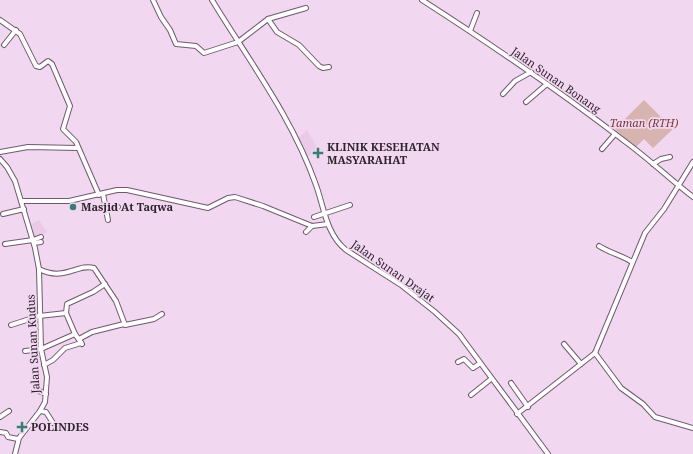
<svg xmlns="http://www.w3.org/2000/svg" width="693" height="454" font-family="'Noto Serif',serif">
  <rect width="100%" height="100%" fill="#f2d7f0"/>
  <g fill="#eacae8">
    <polygon points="307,130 319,150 307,157 298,138"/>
    <polygon points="39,220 47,232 35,241 30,225"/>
  </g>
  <polygon fill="#d7b4b0" points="644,100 673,129 653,148 644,139 635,148 615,129"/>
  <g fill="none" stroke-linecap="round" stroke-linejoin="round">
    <g stroke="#70596f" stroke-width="6">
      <g id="minor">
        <polyline points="153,0 161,17 170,30 176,44 196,46 204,53 238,42 268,19 306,8"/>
        <path d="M212 0C249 61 292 117 316 185 324 207 326 234 346 250L401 285 435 312 459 334 548 454"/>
        <path d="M422 0C492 45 561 92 627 143 650 160 671 180 693 197"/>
        <polyline points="268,19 277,32 299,45 319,66 323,68 329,67"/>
        <polyline points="0,20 20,34 36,66 40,67 48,61 52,64 70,106 63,129 76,142 99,195"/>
        <polyline points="470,31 477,13"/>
        <polyline points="4,45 16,30"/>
        <polyline points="503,94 515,81 531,72"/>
        <polyline points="526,102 547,84"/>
        <polyline points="602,149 615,134"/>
        <polyline points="0,152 28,147 78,148"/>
        <polyline points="0,159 7,167 15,181 35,248 39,269 41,349 47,377 45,402 40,411 19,438 15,454"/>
        <polyline points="653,164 661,159 670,157"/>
        <polyline points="103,194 108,220"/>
        <polyline points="22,201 69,201 117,190 127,190 208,208 228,198 235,197 263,206 312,226 328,224"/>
        <polyline points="105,209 118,207"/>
        <polyline points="3,214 24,209"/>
        <polyline points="314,217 350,205"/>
        <polyline points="306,232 312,226"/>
        <polyline points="34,243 41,242"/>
        <polyline points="5,244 33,240 41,237"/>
        <path d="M599 246C610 253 621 255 632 262"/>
        <path d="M39 269C65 282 77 263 94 268L116 301 125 325 154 319 162 314"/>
        <polyline points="66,313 67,304 93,292 105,284"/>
        <polyline points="11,325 39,316 66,313 75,334 82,344"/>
        <polyline points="79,339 92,332 124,324"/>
        <polyline points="564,344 581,364"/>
        <polyline points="25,351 41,349 75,334"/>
        <polyline points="595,353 621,388 643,404 655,417 693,428"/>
        <polyline points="458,362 464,359 473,368 479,364"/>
        <polyline points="44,365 53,360 65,348 81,343"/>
        <polyline points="511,383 528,407"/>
        <polyline points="36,384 39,391 46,394"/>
        <polyline points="471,395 491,379"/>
        <polyline points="40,411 46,412 53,423"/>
        <polyline points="517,414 595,353 645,233 664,209 693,162"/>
        <polyline points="0,417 9,411"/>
        <polyline points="0,432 6,433 8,437 18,439"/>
      </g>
    </g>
    <use href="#minor" stroke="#fff" stroke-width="4"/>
  </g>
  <g fill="#387e76" stroke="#f2d7f0" stroke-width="1.5">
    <path d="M316 147h4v4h4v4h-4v4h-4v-4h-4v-4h4z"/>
    <circle cx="73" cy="207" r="4"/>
    <path d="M20 421h4v4h4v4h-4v4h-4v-4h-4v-4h4z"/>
  </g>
  <g text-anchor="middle" stroke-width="3.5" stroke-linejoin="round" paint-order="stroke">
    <g font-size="11" fill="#2d242d" stroke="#f2d7f0">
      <text transform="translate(556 80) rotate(35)" y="4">Jalan Sunan Bonang</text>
      <text transform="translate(393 271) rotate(35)" y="4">Jalan Sunan Drajat</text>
      <text transform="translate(33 344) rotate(-93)" y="4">Jalan Sunan Kudus</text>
    </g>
    <g font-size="11" font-style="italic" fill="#7b3a36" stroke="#f2d7f0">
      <text x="644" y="127">Taman (RTH)</text>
    </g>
    <g font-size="11" font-weight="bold" fill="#2d242d" stroke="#f2d7f0" text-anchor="start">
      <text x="327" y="151">KLINIK KESEHATAN<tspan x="327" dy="13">MASYARAHAT</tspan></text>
      <text x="81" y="211">Masjid At Taqwa</text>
      <text x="31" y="431">POLINDES</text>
    </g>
  </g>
</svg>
